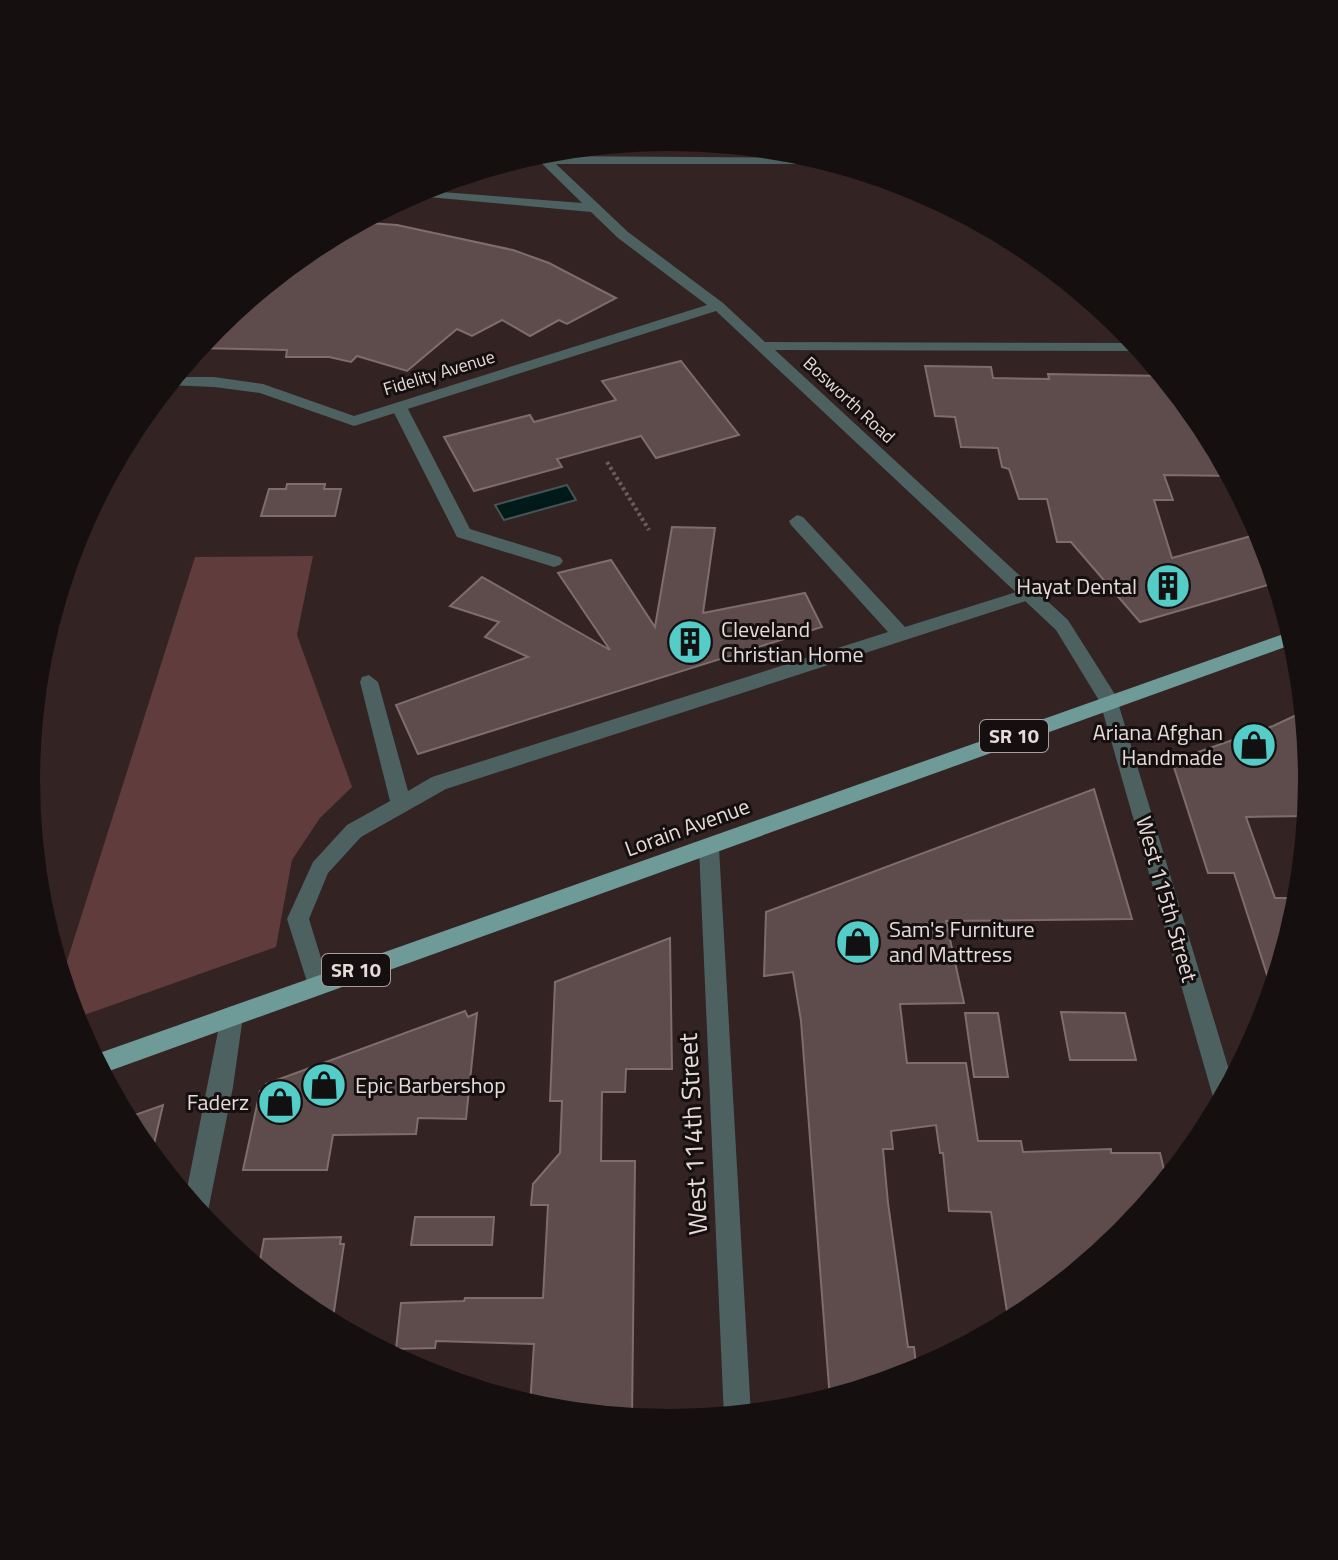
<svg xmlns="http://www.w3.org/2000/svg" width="1338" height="1560" font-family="'Titillium Web',sans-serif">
  <rect width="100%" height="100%" fill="#332323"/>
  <polygon fill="#613c3c" points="313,556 297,635 352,787 320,818 292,860 276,947 73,1019 61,980 195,557"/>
  <polygon fill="#001a19" stroke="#455453" stroke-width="2" points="567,485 576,500 504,520 495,505"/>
  <g fill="#5e4c4c" stroke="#7f6c6c" stroke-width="2">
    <polygon points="355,222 397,225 513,250 549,263 616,298 567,324 559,320 530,336 502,320 472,336 457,329 407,371 357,356 351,362 329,357 286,357 287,350 196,348 215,325 312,245"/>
    <polygon points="681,361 739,435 656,458 641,436 557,459 562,467 474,491 444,437 530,415 534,422 616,400 602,381"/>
    <polygon points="925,366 991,367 993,378 1049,379 1048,374 1165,376 1191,408 1203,437 1211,437 1232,476 1164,475 1173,500 1154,500 1172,558 1262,533 1278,582 1140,622 1071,542 1057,542 1047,499 1019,499 1009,469 1002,467 998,448 961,447 955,417 935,416"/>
    <polygon points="287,484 325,484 324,489 341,489 335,516 261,516 269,489 286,489"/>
    <polygon points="672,527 715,528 703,613 805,593 822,627 418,754 396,705 528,657 485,637 499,622 450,606 482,577 610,650 558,573 611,560 655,627"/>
    <polygon points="1305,711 1312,780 1308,816 1246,817 1275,898 1300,898 1273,993 1234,873 1208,873 1172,761 1273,726"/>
    <polygon points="1094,789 1132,919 946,921 964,1003 900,1004 907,1063 966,1063 978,1141 1021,1141 1023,1152 1111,1149 1111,1153 1160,1153 1167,1182 1123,1235 1026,1315 1009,1324 991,1212 949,1211 943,1153 940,1153 936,1125 891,1131 893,1149 883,1149 888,1203 908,1347 914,1347 917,1373 830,1400 801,1021 793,972 764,976 766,912"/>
    <polygon points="670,938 672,1069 626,1069 625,1092 602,1092 601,1161 635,1161 632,1419 530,1406 534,1344 436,1341 435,1348 396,1349 401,1303 464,1301 465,1298 543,1298 548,1205 531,1205 533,1184 560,1153 562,1101 550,1101 555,982"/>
    <polygon points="465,1011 468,1017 477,1013 466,1119 418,1118 416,1134 333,1135 327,1170 243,1170 260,1091 266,1089 266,1084"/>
    <polygon points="1061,1012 1125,1013 1136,1060 1070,1060"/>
    <polygon points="965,1013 998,1013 1008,1077 974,1077"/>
    <polygon points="163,1105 151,1157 124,1119"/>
    <polygon points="415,1217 494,1217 492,1245 411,1245"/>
    <polygon points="341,1237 340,1244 344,1244 332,1325 311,1314 258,1271 264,1239"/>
  </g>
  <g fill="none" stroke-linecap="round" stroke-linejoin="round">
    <polyline stroke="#6c5d5d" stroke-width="4" stroke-dasharray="3 3" stroke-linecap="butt" points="607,462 649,530"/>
    <g fill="#4c6160" fill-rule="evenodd">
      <polygon points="399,402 407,407 470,529 560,557 563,561 560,565 554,567 457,537 391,407"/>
      <polygon points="797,515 803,517 905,627 1029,588 1038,594 1035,598 446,789 361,837 328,873 309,919 329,984 326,991 318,994 310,991 287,919 313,862 347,825 390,801 360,682 362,677 369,675 378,682 408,791 432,777 888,632 791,525 789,521"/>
    </g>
    <g fill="#4c6160" fill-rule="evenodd">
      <polygon points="541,150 548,156 824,158 842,164 556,164 628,232 723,303 765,342 1138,343 1145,351 775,350 1068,620 1116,696 1233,1083 1220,1106 1213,1097 1100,702 1056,630 716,311 354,426 260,393 214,387 166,385 172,377 214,377 263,384 354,416 707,305 618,238 591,212 406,195 416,190 582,203 531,153"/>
      <polygon points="709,840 716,842 719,848 751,1415 724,1418 699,848 702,842"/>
      <polygon points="232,1006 240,1009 243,1016 233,1087 208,1211 203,1220 185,1199 221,1016 224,1009"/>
    </g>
    <polygon fill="#6e9a98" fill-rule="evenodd" points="1292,631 1296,643 101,1074 91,1056"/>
  </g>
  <defs>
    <g id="building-disc" transform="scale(2.3)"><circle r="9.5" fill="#54cdc9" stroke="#160f0f"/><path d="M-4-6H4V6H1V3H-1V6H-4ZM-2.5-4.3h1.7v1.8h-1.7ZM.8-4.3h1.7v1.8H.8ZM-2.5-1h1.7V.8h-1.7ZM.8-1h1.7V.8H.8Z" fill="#111"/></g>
    <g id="shop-disc" transform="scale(2.3)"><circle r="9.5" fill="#54cdc9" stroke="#160f0f"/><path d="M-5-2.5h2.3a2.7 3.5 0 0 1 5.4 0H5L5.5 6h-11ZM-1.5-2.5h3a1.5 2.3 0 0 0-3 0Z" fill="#111"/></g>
  </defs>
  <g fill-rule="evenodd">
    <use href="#building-disc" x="1168" y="586"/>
    <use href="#building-disc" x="690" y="642"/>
    <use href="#shop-disc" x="1254" y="745"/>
    <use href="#shop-disc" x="858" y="942"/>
    <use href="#shop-disc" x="324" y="1085"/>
    <use href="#shop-disc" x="280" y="1102"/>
  </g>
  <g text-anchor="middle" stroke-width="6" stroke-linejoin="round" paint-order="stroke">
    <g font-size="18" fill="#e6dbdb" stroke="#160f0f">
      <text transform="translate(439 373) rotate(-17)" y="6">Fidelity Avenue</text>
      <text transform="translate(849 400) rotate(43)" y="6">Bosworth Road</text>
    </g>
    <g fill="#160f0f" stroke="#a89e9e" stroke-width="2">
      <rect x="980" y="720" width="68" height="32" rx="6"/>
      <rect x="322" y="954" width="68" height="32" rx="6"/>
    </g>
    <g font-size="20" font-weight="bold" fill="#e6dbdb">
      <text x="1014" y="743">SR 10</text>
      <text x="356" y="977">SR 10</text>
    </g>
    <g font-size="22" fill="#e6dbdb" stroke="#160f0f" text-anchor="end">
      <text x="1137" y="594">Hayat Dental</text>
      <text x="721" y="637" text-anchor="start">Cleveland<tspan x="721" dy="25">Christian Home</tspan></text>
      <text x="1223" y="740">Ariana Afghan<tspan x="1223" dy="25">Handmade</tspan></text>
      <text x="889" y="937" text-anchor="start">Sam's Furniture<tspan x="889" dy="25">and Mattress</tspan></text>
      <text x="355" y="1093" text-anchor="start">Epic Barbershop</text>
      <text x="249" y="1110">Faderz</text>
    </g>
    <g font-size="22" fill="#e6dbdb" stroke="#160f0f">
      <text transform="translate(687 827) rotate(-20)" y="8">Lorain Avenue</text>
      <text transform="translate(1167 899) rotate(74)" y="8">West 115th Street</text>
    </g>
    <g font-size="26" fill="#e6dbdb" stroke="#160f0f">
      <text transform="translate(693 1134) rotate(-93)" y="9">West 114th Street</text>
    </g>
  </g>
  <path d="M0 0H1338V1560H0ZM40 780a629 629 0 1 1 1258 0a629 629 0 1 1-1258 0Z" fill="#160f0f" fill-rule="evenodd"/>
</svg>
